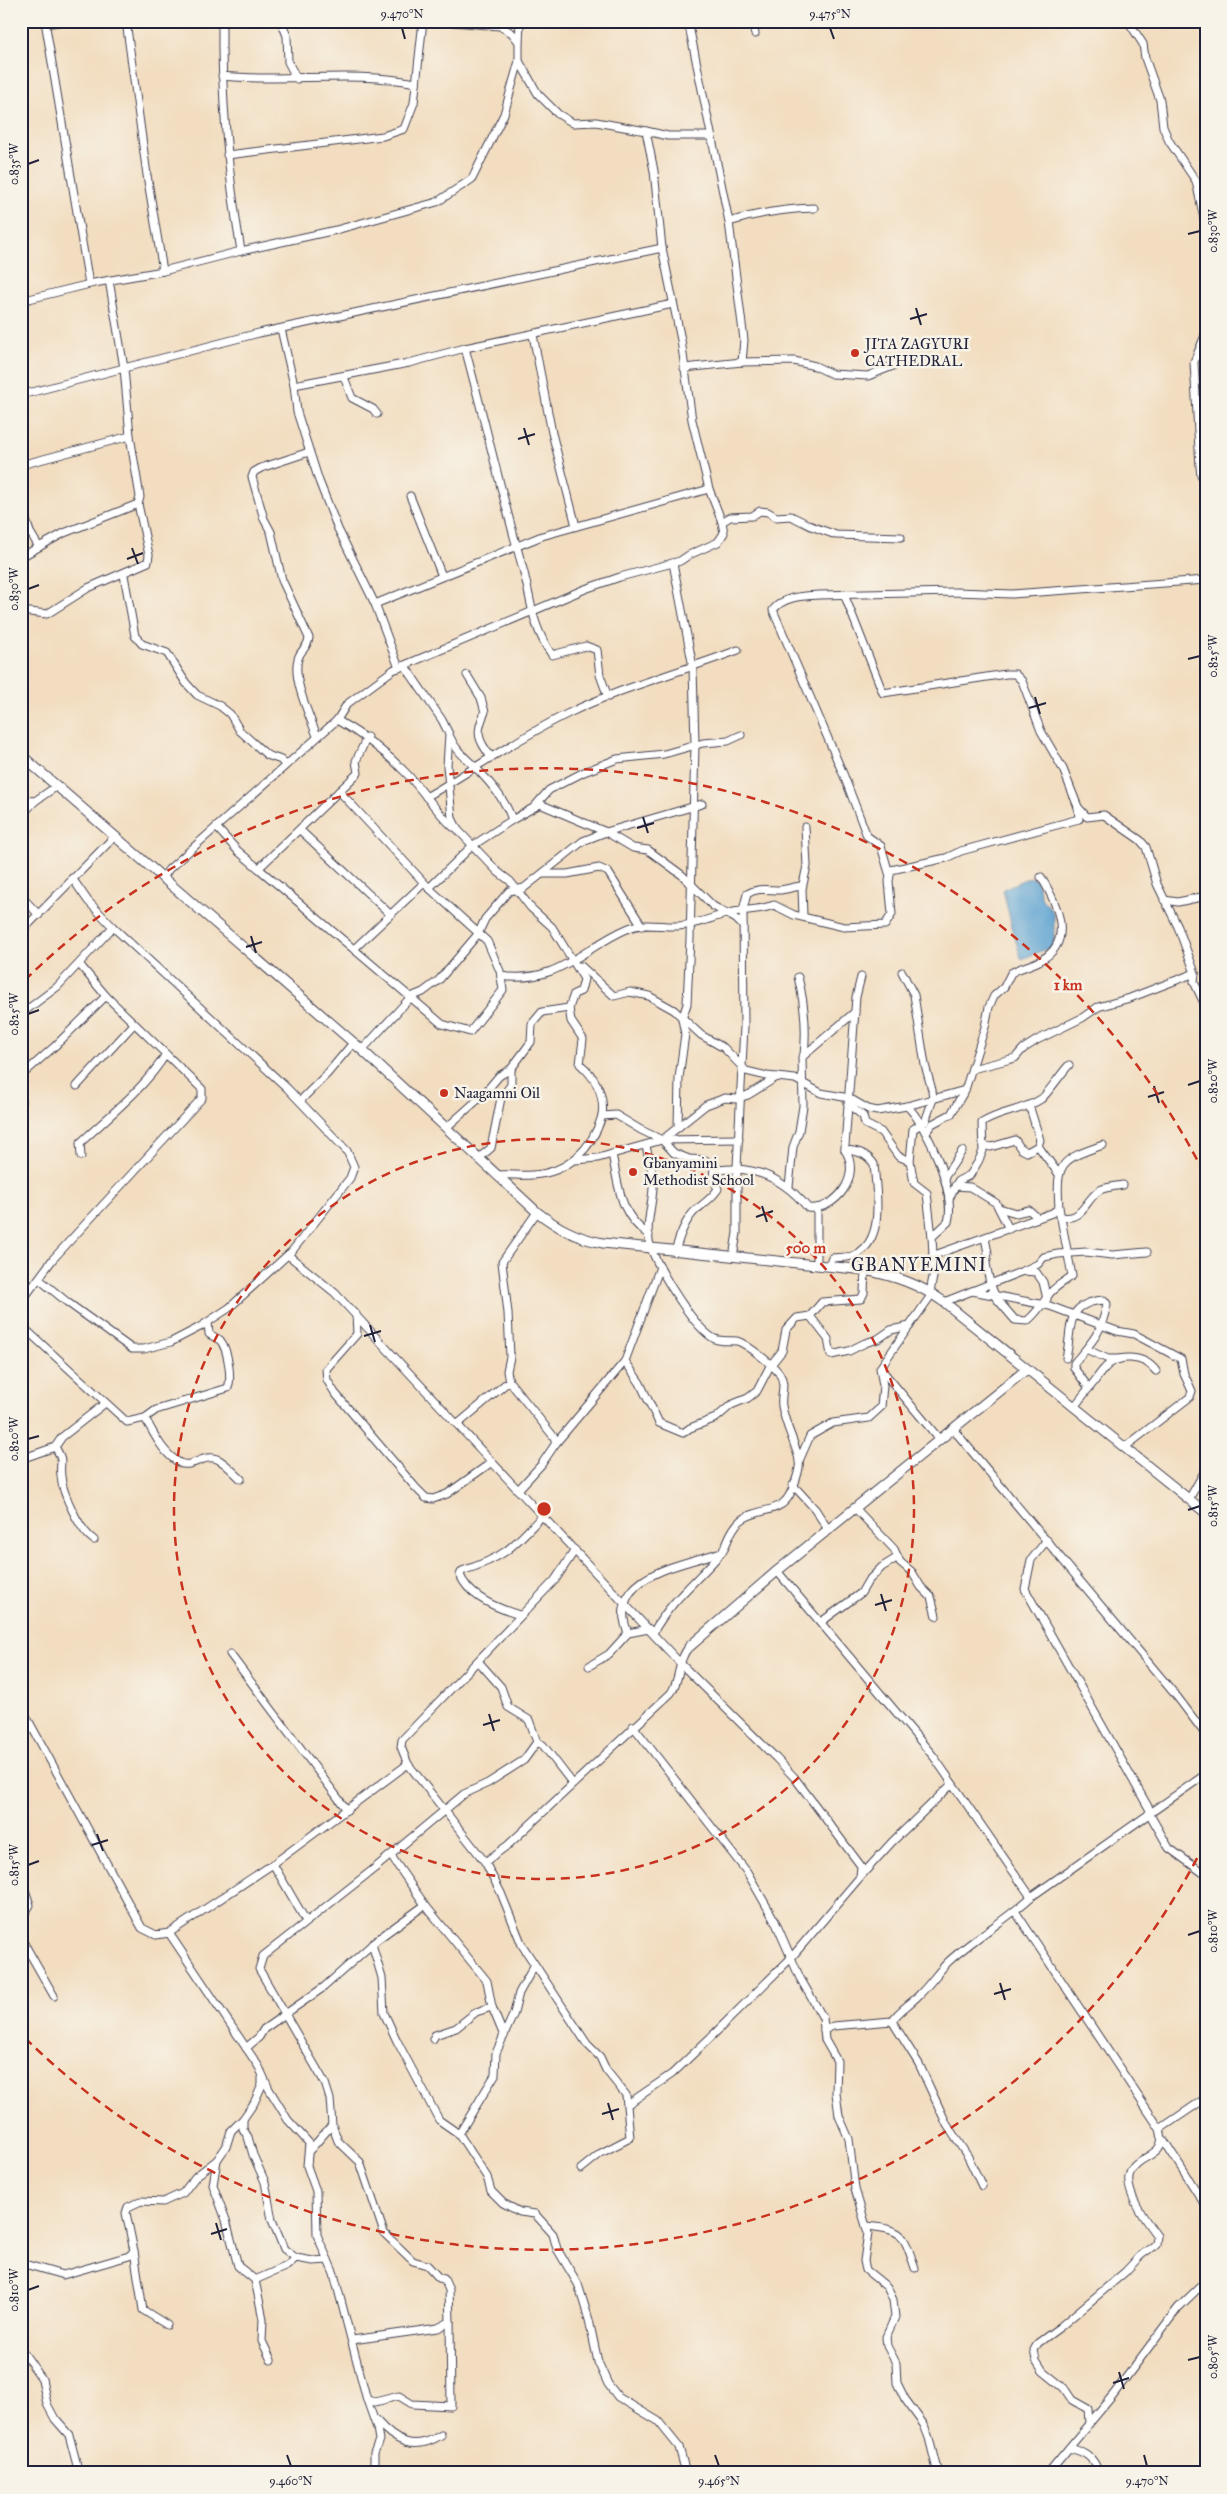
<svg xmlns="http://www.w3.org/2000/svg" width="1227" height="2494" font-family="'IM FELL Great Primer',serif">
  <rect width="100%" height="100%" fill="#f7f3e8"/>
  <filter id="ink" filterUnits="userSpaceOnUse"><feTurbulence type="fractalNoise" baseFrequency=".02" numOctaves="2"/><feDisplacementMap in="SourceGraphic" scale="10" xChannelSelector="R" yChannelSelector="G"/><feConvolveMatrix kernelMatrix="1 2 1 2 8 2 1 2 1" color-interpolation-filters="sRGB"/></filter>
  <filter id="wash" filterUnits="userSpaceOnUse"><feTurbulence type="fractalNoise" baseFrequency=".0096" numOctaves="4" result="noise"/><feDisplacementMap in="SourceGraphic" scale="20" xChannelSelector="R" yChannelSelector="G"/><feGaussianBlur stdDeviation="1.12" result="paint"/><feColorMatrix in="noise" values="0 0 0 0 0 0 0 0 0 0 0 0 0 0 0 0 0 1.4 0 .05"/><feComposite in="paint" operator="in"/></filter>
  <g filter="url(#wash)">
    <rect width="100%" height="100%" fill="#f2ddc0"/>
    <path fill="#5ba2d1" stroke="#3e6286" d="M1030 877 1036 880 1042 899 1052 910 1054 917V946L1022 959C1019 956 1004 897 1003 889Z"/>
  </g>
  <g filter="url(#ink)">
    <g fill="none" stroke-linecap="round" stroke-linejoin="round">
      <g stroke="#413e4f" stroke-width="9">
        <g id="minor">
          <polyline points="45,21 89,284"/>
          <polyline points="126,21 147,175 163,271"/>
          <path d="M222 21C221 99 228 174 241 251"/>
          <polyline points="281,21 287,36 288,62 297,79"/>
          <polyline points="688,21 729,222 744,340 742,362"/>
          <polyline points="752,21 755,34"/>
          <polyline points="1128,21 1143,44 1145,58 1160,100 1163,127 1169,141 1196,181 1206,228"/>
          <polyline points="45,24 65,21"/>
          <polyline points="519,42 520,21"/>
          <path d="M222 76C286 83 353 70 416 83"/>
          <polyline points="646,131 668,136 711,136"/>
          <polyline points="227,155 383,136 404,129 414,103 423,21"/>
          <path d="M729 222C757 213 784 209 814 208"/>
          <polyline points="109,280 124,368 259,333 662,248"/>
          <polyline points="21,301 94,283 163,271 241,251 336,230 437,202 472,179 504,114 519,61"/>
          <polyline points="281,329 294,385 297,412 319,481 338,529 375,604 399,668"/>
          <polyline points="1206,333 1194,362 1200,467 1201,475 1206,481"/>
          <polyline points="533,335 552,433 576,526"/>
          <path d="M465 348C485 422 502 496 523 569 532 602 531 625 552 655L586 646 597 650 600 675 608 697"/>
          <polyline points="684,368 742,362 794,361 815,366 832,374 868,376 900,363 920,361"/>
          <polyline points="344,377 352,398 373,409 377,414"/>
          <polyline points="294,385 409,363 465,348 673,304"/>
          <polyline points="21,395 124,368 130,436 140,497 138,504 149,555 148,562 88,588 47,614 21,611"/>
          <path d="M309 452 261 468 254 472 252 477 264 519 271 532 282 580 309 638C308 648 300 650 298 659 292 679 310 717 317 736"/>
          <polyline points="21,465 130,436"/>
          <polyline points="410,496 442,576"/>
          <polyline points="21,505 30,532 39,547"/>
          <polyline points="722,522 730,517 752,516 760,511 768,512 776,517 791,516 811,526 836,535 901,537"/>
          <polyline points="21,557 64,533 138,504"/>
          <polyline points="673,563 693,667 695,745 690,939 687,1004 682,1019 685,1034 679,1078 678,1128"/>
          <polyline points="124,575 135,636 142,644 167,653 186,683 197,695 220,706 230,714 240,731 267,755 281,760 285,765"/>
          <polyline points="844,594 883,693 1006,674 1015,674 1022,681 1041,731 1063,769 1078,807 1087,817 1104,815 1140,840 1146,847 1157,884 1178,927 1195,973"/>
          <polyline points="375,604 542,536 709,489"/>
          <path d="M405 666 442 720 449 734 447 766 452 818 458 830 498 872 510 881 531 908 552 927 584 979 581 991 574 994 569 1008 571 1021 583 1039 580 1064C596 1078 605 1094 602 1116"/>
          <path d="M467 675 481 698 485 712C475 733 478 740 491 757"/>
          <path d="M337 720C363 735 386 752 407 774 423 791 436 811 453 827"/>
          <path d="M450 737C456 751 465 757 475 767 490 782 506 800 512 820L540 804 606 832 633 848 648 850 682 875 713 906 736 919 743 926"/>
          <path d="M426 797C473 770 518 738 567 714 622 687 681 672 738 650"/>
          <polyline points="21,800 35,801"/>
          <polyline points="535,806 549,790 584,772 617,759 664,754 703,743 728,741 741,735"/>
          <polyline points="21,816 35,801 57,786"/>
          <polyline points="216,827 238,851 442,1024 470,1032 503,990 500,971 487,941 429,888 339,791"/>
          <polyline points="300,830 390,914"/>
          <polyline points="259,868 358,773 356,761 367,737"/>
          <path d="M889 873 881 846 867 836 844 776 773 610C784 596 803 596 819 595L956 592 1012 594 1206 580"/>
          <polyline points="543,874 567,874 599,868 608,872 642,926"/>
          <polyline points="162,879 169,869 337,720 347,704 393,670 585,589 620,577 680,561 689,555 718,542 724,533 722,522 709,489 692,420 681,340 662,248 654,171 646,131 596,122 573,123 558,114 538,94 519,61 519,42 512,33 500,26 441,21"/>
          <polyline points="429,888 472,846 512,820"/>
          <polyline points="21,896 39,915"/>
          <polyline points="1164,900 1178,902 1206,896"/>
          <polyline points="803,916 802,889 807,866 805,827"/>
          <polyline points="21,932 115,836"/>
          <polyline points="354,949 424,883"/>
          <polyline points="577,966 581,966 614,996 630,992 649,996 674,1010 701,1035 724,1048 746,1071 767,1076 795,1079 821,1093 849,1098 868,1109 877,1111 907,1106 965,1090"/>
          <polyline points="902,972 914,995 925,1065 932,1090 933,1099 925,1122 913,1129 910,1161"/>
          <path d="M501 976C558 985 583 947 629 928 643 922 663 927 678 926 696 925 710 918 726 914 742 909 758 911 774 905L794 915 844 927 885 925 892 914 889 881 891 870 946 858 961 851 1079 819 1078 807"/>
          <path d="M798 977C805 1005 807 1028 804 1055"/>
          <polyline points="21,1014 57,987 113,927"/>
          <polyline points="362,1050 411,997 423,992 439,980 478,934 485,919 509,891 524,888 583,841 606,832 702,804"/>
          <polyline points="972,1069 1015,1058 1023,1049 1037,1040 1082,1018 1098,1007 1130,998 1195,973 1194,982 1206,1007"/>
          <polyline points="21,1076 55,1046 106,996"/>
          <polyline points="77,1086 134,1024"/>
          <polyline points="21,1100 21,1109"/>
          <polyline points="300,1101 327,1074 353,1043"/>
          <polyline points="848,1104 863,1116 865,1124 881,1132 898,1156 910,1161 914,1183 927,1193 932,1237"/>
          <polyline points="1029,1105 1040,1140 1038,1146"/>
          <path d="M907 1106C928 1126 956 1193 948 1222L932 1237 934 1272 930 1292"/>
          <polyline points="446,1128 483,1095 499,1076 511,1069 531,1042 532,1024 542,1012 569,1008"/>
          <path d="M926 1132 932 1124 951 1114 965 1090 985 1027 989 1007 994 996 1004 987 1011 973C1020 967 1030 966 1039 961 1076 943 1057 903 1041 877"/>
          <polyline points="662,1140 739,1139"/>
          <polyline points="983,1145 991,1147 1015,1140 1021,1149 1027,1152 1038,1146 1058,1173"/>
          <path d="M646 1146C648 1156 652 1168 653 1179 655 1202 642 1227 652 1251 661 1272 694 1329 715 1339 722 1342 730 1340 737 1341 747 1344 773 1365 779 1373 787 1385 780 1394 782 1406 785 1425 795 1442 799 1460 801 1469 793 1489 789 1496 779 1514 755 1508 740 1521 728 1532 728 1545 721 1553 698 1580 670 1601 653 1633"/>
          <path d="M612 1154C619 1187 619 1215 649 1235"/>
          <path d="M81 1156 80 1143C109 1116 145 1088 166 1054"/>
          <polyline points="479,1158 491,1148 501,1098 511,1085 511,1069"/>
          <polyline points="575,1160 598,1158 662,1140 706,1105 725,1098 736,1099 748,1095 777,1077"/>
          <path d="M497 1175C509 1174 520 1176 532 1175 568 1173 592 1149 602 1116L616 1115 641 1130 662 1140 674 1153 689 1159 705 1160 719 1170C755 1165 785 1180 808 1208 836 1211 862 1176 845 1150"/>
          <polyline points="944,1178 962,1151"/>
          <polyline points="955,1186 970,1187 996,1203 1009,1229"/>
          <polyline points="789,1187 793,1147 799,1131 803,1106 802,1057 855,1012"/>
          <path d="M949 1199 958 1181 970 1175 978 1162 983 1151 982 1123C1000 1111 1023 1111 1041 1099 1046 1096 1062 1072 1069 1065"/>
          <polyline points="999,1208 1016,1213 1029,1210 1038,1218"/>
          <polyline points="537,1212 502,1262 508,1313 510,1357 507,1371 509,1381 554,1437 556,1443 541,1465 518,1490 681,1664 776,1758 794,1777 861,1866 860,1877 791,1958 714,2034 672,2074 628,2104"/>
          <path d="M1059 1216C1082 1224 1085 1199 1100 1190 1106 1187 1116 1186 1123 1185"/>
          <path d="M985 1238 988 1253 986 1264 990 1283 996 1298 1015 1320 1027 1321C1036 1314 1041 1306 1047 1297 1052 1288 1064 1282 1072 1276L1059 1208"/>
          <path d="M675 1252C679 1237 685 1219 697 1209 706 1202 712 1198 718 1189L713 1178 714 1167"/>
          <polyline points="288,1255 335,1293 518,1490"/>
          <path d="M932 1256 1052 1213 1059 1208C1056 1162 1060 1160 1103 1145"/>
          <path d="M733 1257 737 1233V1167L744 1026 743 910 747 894C758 887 768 890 780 890 787 889 794 887 801 886"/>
          <polyline points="817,1265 817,1209"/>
          <path d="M829 1266 832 1258C839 1257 849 1258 855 1255 886 1240 876 1191 874 1164 866 1153 858 1151 845 1150V1146L856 997 861 977"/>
          <polyline points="1023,1271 1038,1264 1044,1257 1058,1254 1086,1252 1112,1255 1147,1252"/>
          <polyline points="39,1279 67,1302 132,1349 144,1349 171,1342 200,1327 229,1308 292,1251 350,1178 354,1167 347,1151 287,1088 113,927 88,901 72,878"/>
          <polyline points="972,1291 1023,1271 1036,1272 1043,1282 1047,1299"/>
          <polyline points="21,1302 53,1259 202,1098 202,1089 106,996 80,965"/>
          <polyline points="944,1302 972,1291 1050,1306 1117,1331 1134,1334 1181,1359 1184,1374 1192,1391 1190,1397 1125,1447"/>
          <polyline points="356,1314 357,1334 326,1369 327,1380 335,1393 416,1488 426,1498 433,1499 447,1494 492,1462"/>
          <polyline points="810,1316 828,1339 831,1355 849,1351 865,1343 878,1339 891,1330 910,1326"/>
          <path d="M21 1325 127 1422 145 1418 156 1410 228 1388C232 1378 228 1349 220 1340 217 1338 212 1336 209 1334L208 1322"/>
          <polyline points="1088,1350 1108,1359 1120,1359"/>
          <path d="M1066 1358C1073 1329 1063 1303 1104 1300L1107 1304C1101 1334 1093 1341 1074 1363V1368L1089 1388 1074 1407"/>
          <polyline points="625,1361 640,1383 659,1423 683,1433 690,1428 716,1418 731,1405 748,1398 757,1391 770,1366 782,1351 786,1330 797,1318 810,1316 822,1302 861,1299 864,1293 865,1270"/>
          <polyline points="881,1369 940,1440"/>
          <path d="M1089 1388C1095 1382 1098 1375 1104 1369 1117 1353 1144 1355 1156 1371"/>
          <path d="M145 1418C154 1434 163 1454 180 1463 192 1469 204 1453 217 1459 225 1462 234 1473 241 1479"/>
          <polyline points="458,1424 509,1381"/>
          <polyline points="953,1429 1178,1698 1206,1735"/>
          <polyline points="556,1443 625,1361 660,1267"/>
          <path d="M55 1447C65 1463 59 1460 61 1476 62 1493 80 1531 94 1540"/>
          <polyline points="21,1459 55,1447 62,1437 104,1404"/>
          <polyline points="799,1461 810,1436 833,1423 869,1418 881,1407 883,1386 880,1368 932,1294"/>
          <polyline points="793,1485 815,1509 829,1531"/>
          <polyline points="1189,1499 1206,1469"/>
          <polyline points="855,1508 894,1549 900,1562 912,1572 921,1587 931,1597 936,1616"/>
          <polyline points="1047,1540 1031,1560 1025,1589 1151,1812"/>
          <polyline points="575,1550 555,1580 402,1740 401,1747 408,1764 485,1862 501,1893 522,1945 587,2044 600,2057 606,2070 626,2095 630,2138 601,2153 581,2169"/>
          <polyline points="777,1571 934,1757 1031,1897"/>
          <path d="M520 1615C499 1609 469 1597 460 1575L462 1571C505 1557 512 1548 542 1516"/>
          <polyline points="821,1622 861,1593 868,1581 882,1567 898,1557"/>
          <polyline points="628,1633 649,1629"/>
          <polyline points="230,1654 347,1810"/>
          <polyline points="478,1661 501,1687 508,1707 529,1720 537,1742"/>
          <path d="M589 1666 609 1654 628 1633C604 1576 682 1565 721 1552"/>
          <polyline points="21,1707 142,1928 156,1935 169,1933 259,2067 269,2089 288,2120 309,2143 307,2166 316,2191 317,2235 334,2274 367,2400 377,2428 379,2440 374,2453 374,2466 383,2473"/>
          <polyline points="633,1726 747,1872 775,1921 800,1978 823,2018 825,2040 837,2061 836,2093 839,2116 849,2139 855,2189 868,2233 864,2261 866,2270 887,2287 893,2300 895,2317 886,2337 887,2346 896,2363 897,2383 905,2399 924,2425 929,2438 936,2466 941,2473"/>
          <polyline points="1149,1813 1169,1848 1206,1875"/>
          <polyline points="391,1856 425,1905 487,1981 492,2007 504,2036"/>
          <path d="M485 1862 508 1845 671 1693C681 1679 677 1660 689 1647"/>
          <polyline points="273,1864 306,1921"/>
          <polyline points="860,1877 892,1842 952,1784"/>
          <polyline points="21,1878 30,1905 21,1920"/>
          <path d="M1015 1911 1160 2129C1169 2158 1138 2153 1130 2173 1123 2190 1147 2223 1157 2236L1156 2244 1140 2256 1125 2272 1060 2327 1038 2343 1034 2350 1036 2360 1043 2371 1064 2388 1072 2400 1088 2409 1089 2423"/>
          <polyline points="169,1933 273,1864 408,1764"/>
          <polyline points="21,1938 54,1996"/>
          <polyline points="372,1944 382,1978 384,2013 397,2041 439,2120 459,2134 487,2177 491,2191 503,2203 520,2212 535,2214 553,2234 557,2249 578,2284 589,2320 598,2362 608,2384 618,2397 658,2421 679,2447 686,2473"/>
          <polyline points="824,2030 833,2026 892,2021"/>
          <polyline points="433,2039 435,2035 456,2028 476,2012 492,2007"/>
          <polyline points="246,2048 259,2037 264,2029 324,1987 378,1939 425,1905"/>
          <polyline points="243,2119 243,2129 248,2137 253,2155 265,2182 272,2220 284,2249 296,2258 313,2261 328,2260"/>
          <polyline points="332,2125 338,2141 360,2162 384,2233 413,2261 427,2265 439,2278 444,2279 449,2290 450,2322 438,2328 352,2340"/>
          <polyline points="1160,2129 1206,2098"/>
          <polyline points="459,2134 495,2075 496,2053 514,2013 519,1993 534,1966"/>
          <polyline points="1163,2139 1204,2203"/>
          <polyline points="310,2150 332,2125 330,2099 325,2083 259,1969 263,1956 375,1868 464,1794 488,1783 524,1760 537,1742 543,1745 573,1784"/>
          <polyline points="217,2160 213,2185 226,2220 238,2266 255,2280 263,2319 262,2341 271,2360"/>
          <path d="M982 2186 968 2157 947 2125 919 2064 892 2021C899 2010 911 2004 920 1994 930 1984 938 1972 948 1962 974 1938 1005 1921 1031 1897L1206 1774"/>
          <path d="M867 2226C904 2230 903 2233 915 2268"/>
          <polyline points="134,2251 143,2310 167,2325"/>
          <polyline points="21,2263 63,2275 129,2256 134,2251 126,2213 128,2207 141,2201 163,2202 183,2193 196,2176 217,2160 226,2147 231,2131 243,2119 254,2103 262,2085 262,2078"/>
          <polyline points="255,2280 287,2266 296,2258"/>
          <polyline points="21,2349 42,2379 47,2404 55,2419 69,2435 79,2473"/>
          <polyline points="367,2400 375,2402 399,2396 412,2404 451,2406 450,2322"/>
          <path d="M376 2420C395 2442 414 2452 441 2435"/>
          <path d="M1069 2448C1085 2452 1093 2456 1099 2473"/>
          <polyline points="1048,2473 1113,2395 1178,2308 1206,2281"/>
        </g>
      </g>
      <g stroke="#413e4f" stroke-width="11">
        <g id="major">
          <path d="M21 755 362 1050 537 1212C558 1228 576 1238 603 1243L865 1270C895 1276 919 1284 944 1302L1206 1513"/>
          <polyline points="689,1647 777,1571 1027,1369"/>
        </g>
      </g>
      <use href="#minor" stroke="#fff" stroke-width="7"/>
      <use href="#major" stroke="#fff" stroke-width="9"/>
    </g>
  </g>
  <path fill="none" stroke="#22223b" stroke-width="2" d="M402 28 405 39M830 28 834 39M28 164 39 160M1188 234 1200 231M916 308 921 325M910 319 927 314M524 428 529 445M518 439 535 434M132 548 138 564M127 559 143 553M28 589 39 585M1188 659 1200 656M1035 697 1040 714M1029 708 1046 703M643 817 648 833M637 828 654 823M251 936 256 953M246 947 262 942M28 1014 39 1010M1188 1085 1200 1081M1154 1086 1159 1103M1148 1097 1164 1092M762 1206 767 1222M756 1217 773 1211M370 1325 375 1342M364 1336 381 1331M28 1439 39 1436M1188 1510 1200 1506M881 1594 886 1611M875 1605 892 1600M489 1714 494 1731M483 1725 500 1720M97 1834 103 1851M92 1845 108 1840M28 1865 39 1861M1188 1935 1200 1931M1000 1983 1005 2000M994 1994 1011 1989M608 2103 613 2120M602 2114 619 2109M216 2223 221 2240M211 2234 227 2229M28 2290 39 2286M1188 2360 1200 2357M1119 2372 1124 2389M1113 2383 1129 2378M287 2455 291 2466M715 2455 719 2466M1144 2455 1147 2466"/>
  <g fill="none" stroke="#c8321e" stroke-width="2.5" stroke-dasharray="9 6">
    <circle cx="544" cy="1509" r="370"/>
    <path d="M1204 1845A741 741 0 0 1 25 2038M25 980A741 741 0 0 1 1204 1173"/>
  </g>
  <g fill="#c8321e" stroke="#f7f3e8" stroke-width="2">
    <circle cx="855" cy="353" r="5"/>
    <circle cx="444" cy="1093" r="5"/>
    <circle cx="633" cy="1172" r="5"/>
  </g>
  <g text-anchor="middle" stroke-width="5" stroke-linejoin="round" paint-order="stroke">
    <g font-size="15" fill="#22223b" stroke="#f7f3e8" text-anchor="start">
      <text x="865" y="349">JITA ZAGYURI<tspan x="865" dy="17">CATHEDRAL</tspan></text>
      <text x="454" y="1098">Naagamni Oil</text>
      <text x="643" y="1168">Gbanyamini<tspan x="643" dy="17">Methodist School</tspan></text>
    </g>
    <g font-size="18" letter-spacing="1" fill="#22223b" stroke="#f7f3e8">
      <text x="919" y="1271">GBANYEMINI</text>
    </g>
  </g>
  <circle cx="544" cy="1509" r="8" fill="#c8321e" stroke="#f7f3e8" stroke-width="2.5"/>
  <g font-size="15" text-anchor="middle" font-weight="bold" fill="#c8321e" stroke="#f7f3e8" stroke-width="5" stroke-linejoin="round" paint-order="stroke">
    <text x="1068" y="990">1 km</text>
    <text x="806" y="1253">500 m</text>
  </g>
  <rect width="1227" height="2494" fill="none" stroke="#f7f3e8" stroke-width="55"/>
  <rect x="28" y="28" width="1172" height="2438" fill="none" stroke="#22223b" stroke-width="2"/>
  <g font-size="12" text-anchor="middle" fill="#22223b">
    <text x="402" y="18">9.470°N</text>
    <text x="830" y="18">9.475°N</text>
    <text transform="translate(14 164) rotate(-90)" y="4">0.835°W</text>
    <text transform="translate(1213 231) rotate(-90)" y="4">0.830°W</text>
    <text transform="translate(14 589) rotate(-90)" y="4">0.830°W</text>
    <text transform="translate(1213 656) rotate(-90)" y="4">0.825°W</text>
    <text transform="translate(14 1014) rotate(-90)" y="4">0.825°W</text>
    <text transform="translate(1213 1081) rotate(-90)" y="4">0.820°W</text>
    <text transform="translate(14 1439) rotate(-90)" y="4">0.820°W</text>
    <text transform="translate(1213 1506) rotate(-90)" y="4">0.815°W</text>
    <text transform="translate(14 1865) rotate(-90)" y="4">0.815°W</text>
    <text transform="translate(1213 1931) rotate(-90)" y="4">0.810°W</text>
    <text transform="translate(14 2290) rotate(-90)" y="4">0.810°W</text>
    <text transform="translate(1213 2357) rotate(-90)" y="4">0.805°W</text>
    <text x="291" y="2485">9.460°N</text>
    <text x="719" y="2485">9.465°N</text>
    <text x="1147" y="2485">9.470°N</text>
  </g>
</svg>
